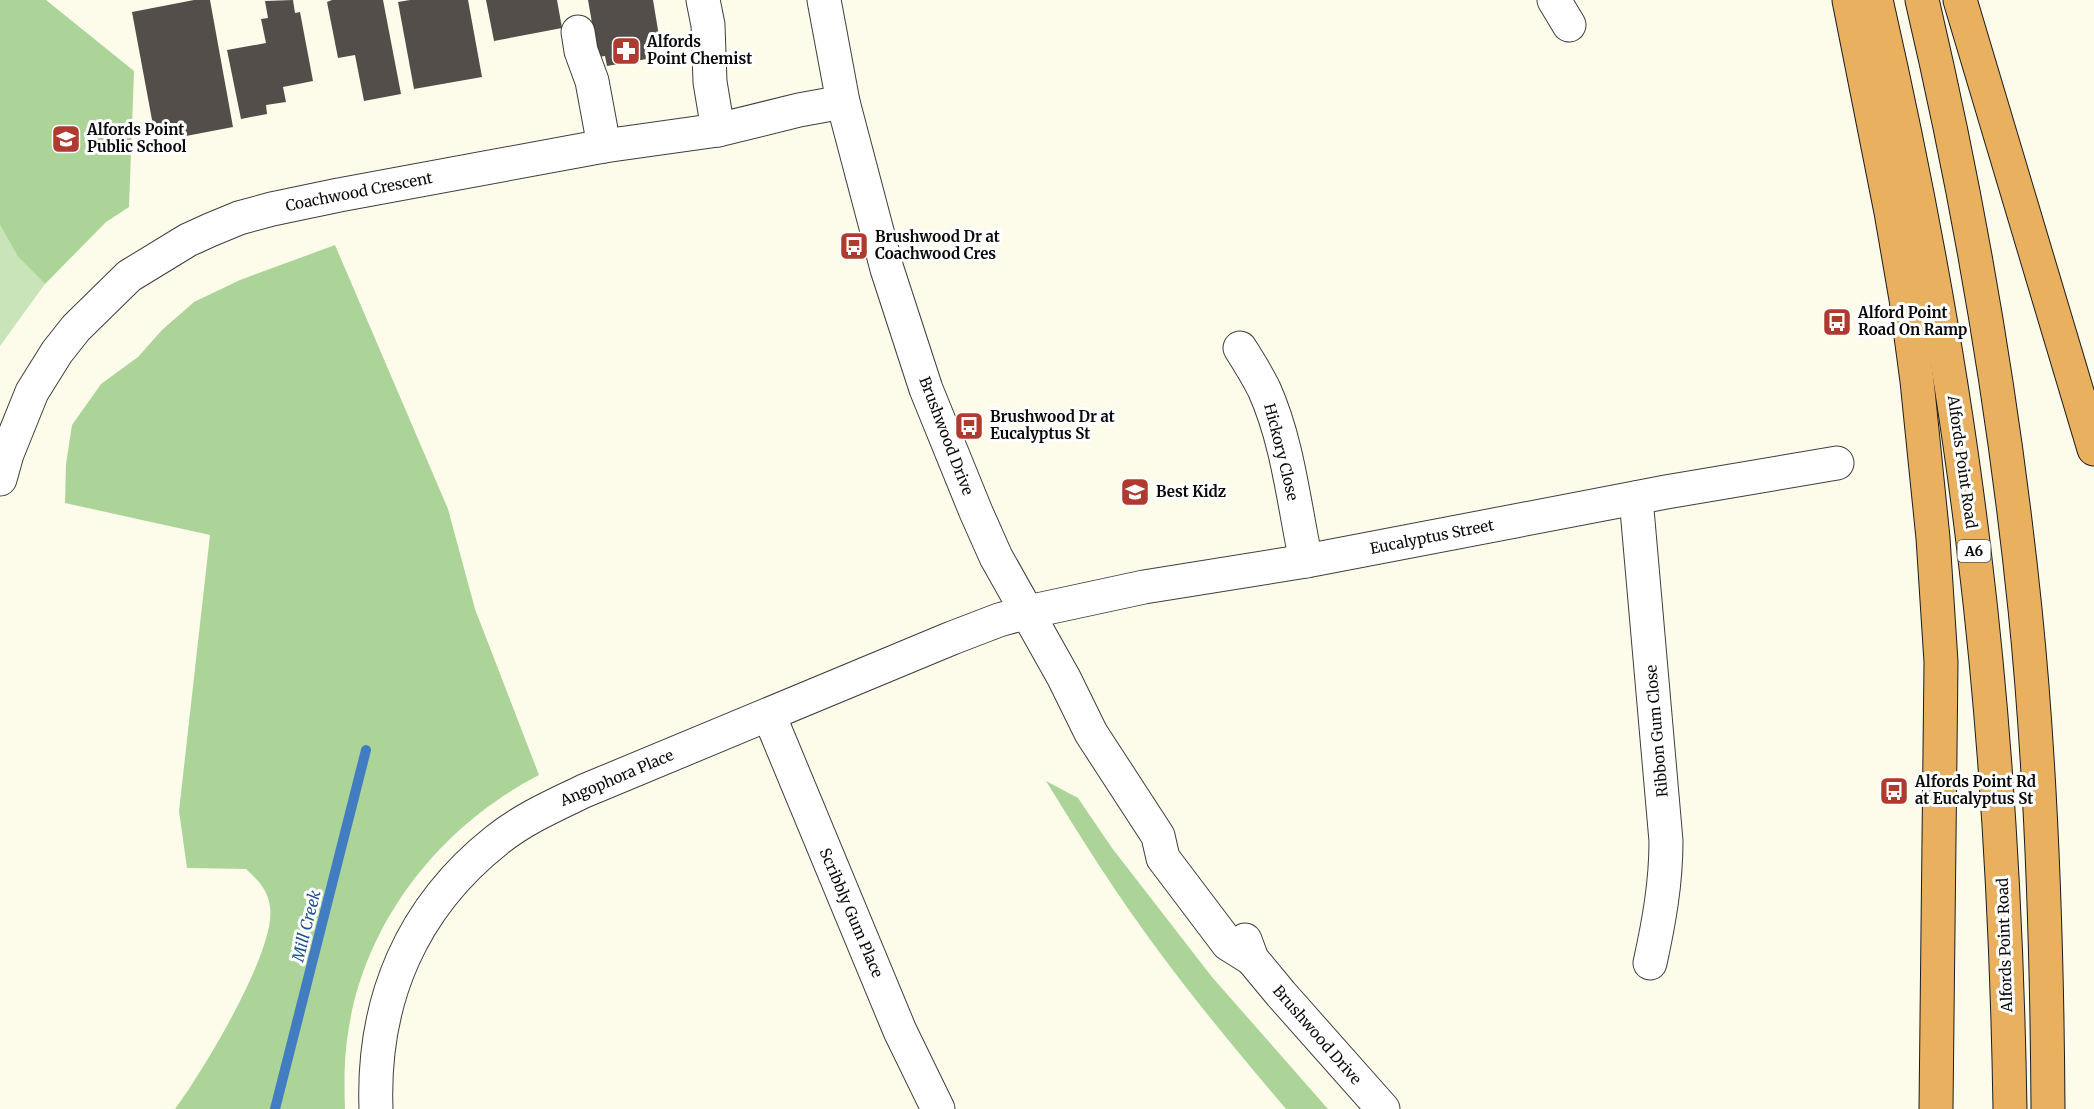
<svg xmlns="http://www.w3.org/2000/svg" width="2094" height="1109" font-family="Merriweather,serif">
  <rect width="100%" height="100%" fill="#fdfceb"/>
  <polygon fill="#c9e4b8" points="0,225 18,257 45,284 0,346"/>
  <g fill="#acd499">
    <polygon points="0,0 46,0 134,71 129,207 106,222 45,284 18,257 0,225"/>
    <path d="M335 245 448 509 475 609 539 775C442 825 367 918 349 1027 344 1054 344 1082 345 1109H175C202 1073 277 949 270 907 268 890 259 881 246 869L187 868 179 811 210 535 65 503 66 464 72 425 101 384 138 357 162 330 194 302 240 280Z"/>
    <path d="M1046 781 1078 798 1112 848 1212 977 1328 1109H1286L1280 1102C1238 1052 1196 1002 1157 949 1117 895 1081 838 1046 781Z"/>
  </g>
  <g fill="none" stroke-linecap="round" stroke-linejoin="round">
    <polyline stroke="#427dc1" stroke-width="10" points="275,1109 366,750"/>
  </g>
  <g fill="#534e49">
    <polygon points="194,0 210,0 233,127 186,136 184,130 155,136 132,12"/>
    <polygon points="293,0 295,13 300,12 313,81 283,87 286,102 266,105 267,114 241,119 227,50 266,43 261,19 268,18 265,1"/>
    <polygon points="332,0 383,0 401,94 364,101 355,55 338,58 327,2"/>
    <polygon points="410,0 468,0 482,77 414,89 398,2"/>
    <polygon points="486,0 557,0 562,28 494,41"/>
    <polygon points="588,0 653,0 660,42 649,44 652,58 607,66 605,56 598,57"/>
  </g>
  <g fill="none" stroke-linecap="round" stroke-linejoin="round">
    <g stroke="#3e3e3e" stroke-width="35">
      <g id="minor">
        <polyline points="703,0 708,25 710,82 718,130"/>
        <polyline points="824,0 843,102 887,269 926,389 976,512 996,557 1064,678 1091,733 1158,836 1163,858 1228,944 1252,959"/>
        <polyline points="1554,0 1569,25"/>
        <polyline points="578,32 581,51 592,81 604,146"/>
        <path d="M1240 348C1249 362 1257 375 1264 389 1288 442 1294 505 1306 561"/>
        <polyline points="0,479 7,454 32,392 57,352 76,328 129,276 188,240 210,230 239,218 272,209 339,195 604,146 718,130 799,110 843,102"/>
        <path d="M1636 498 1666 841C1666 883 1659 922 1650 963"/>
        <polyline points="769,715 900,1031 938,1109"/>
        <polyline points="1245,940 1252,959 1281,994 1383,1109"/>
        <path d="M376 1109C372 1001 411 908 497 840 523 819 555 805 584 791L952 638 999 620 1028 612 1144 587 1306 561 1666 492 1837 463"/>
      </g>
    </g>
    <g stroke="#1c1c1c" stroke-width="35">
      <g id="highway">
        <polyline points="1849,0 1891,212 1906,299 1917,381 1933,538 1941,662 1936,1109"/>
        <path d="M1876 0C1918 185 1953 371 1975 559 1997 742 2007 925 2010 1109"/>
        <path d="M1922 0C1969 201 2004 405 2025 609 2042 775 2047 942 2048 1109"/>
        <polyline points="1960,0 2094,449"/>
      </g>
    </g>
    <use href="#minor" stroke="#fff" stroke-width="33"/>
    <use href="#highway" stroke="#e8b05f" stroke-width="33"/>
  </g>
  <defs>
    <g id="pharmacy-square" transform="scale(1.5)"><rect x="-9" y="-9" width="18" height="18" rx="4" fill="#af3b30" stroke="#fff"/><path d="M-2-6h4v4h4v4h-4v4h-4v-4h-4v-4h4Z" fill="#fff"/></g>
    <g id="school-square" transform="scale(1.5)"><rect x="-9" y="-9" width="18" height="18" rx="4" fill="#af3b30" stroke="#fff"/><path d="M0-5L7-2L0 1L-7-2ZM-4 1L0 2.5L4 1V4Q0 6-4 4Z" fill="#fff"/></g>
    <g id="bus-square" transform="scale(1.5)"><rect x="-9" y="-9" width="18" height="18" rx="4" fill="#af3b30" stroke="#fff"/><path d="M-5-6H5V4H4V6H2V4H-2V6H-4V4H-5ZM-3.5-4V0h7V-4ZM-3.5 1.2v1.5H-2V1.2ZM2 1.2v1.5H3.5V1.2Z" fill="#fff"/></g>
  </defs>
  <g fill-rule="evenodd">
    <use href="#pharmacy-square" x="626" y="51"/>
    <use href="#school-square" x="66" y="139"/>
    <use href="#bus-square" x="854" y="246"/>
    <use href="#bus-square" x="1837" y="322"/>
    <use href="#bus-square" x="969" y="426"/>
    <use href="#school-square" x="1135" y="492"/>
    <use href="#bus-square" x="1894" y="791"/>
  </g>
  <g text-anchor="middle" stroke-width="6" stroke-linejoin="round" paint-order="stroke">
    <rect fill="#fff" stroke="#545454" stroke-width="1.5" x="1957.5" y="540" width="33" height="22" rx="4.5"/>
    <g font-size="14" font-weight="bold" fill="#0b0b0b">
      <text x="1974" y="556">A6</text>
    </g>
    <g font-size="15" font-weight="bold" fill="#0b0b0b" stroke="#fff" text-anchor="start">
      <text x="647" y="47">Alfords<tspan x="647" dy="17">Point Chemist</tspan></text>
      <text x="87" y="135">Alfords Point<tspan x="87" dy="17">Public School</tspan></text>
      <text x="875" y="242">Brushwood Dr at<tspan x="875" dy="17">Coachwood Cres</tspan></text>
      <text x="1858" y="318">Alford Point<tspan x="1858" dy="17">Road On Ramp</tspan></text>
      <text x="990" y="422">Brushwood Dr at<tspan x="990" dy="17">Eucalyptus St</tspan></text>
      <text x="1156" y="497">Best Kidz</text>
      <text x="1915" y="787">Alfords Point Rd<tspan x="1915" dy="17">at Eucalyptus St</tspan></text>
    </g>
    <g font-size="15" fill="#0b0b0b" stroke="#fff">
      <text transform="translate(359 192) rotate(-11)" y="5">Coachwood Crescent</text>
      <text transform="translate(946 436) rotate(69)" y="5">Brushwood Drive</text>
      <text transform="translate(1281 452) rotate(76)" y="5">Hickory Close</text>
      <text transform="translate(1962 462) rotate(82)" y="5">Alfords Point Road</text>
      <text transform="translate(1432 537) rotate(-11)" y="5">Eucalyptus Street</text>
      <text transform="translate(1657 731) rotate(-95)" y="5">Ribbon Gum Close</text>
      <text transform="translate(617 778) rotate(-23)" y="5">Angophora Place</text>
      <text transform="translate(851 913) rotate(67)" y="5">Scribbly Gum Place</text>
      <text transform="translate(2005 945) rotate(-92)" y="5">Alfords Point Road</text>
      <text transform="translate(1317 1035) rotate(49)" y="5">Brushwood Drive</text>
    </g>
    <g font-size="16" font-style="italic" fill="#205192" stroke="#fff">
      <text transform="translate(306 926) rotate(-76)" y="6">Mill Creek</text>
    </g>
  </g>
</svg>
